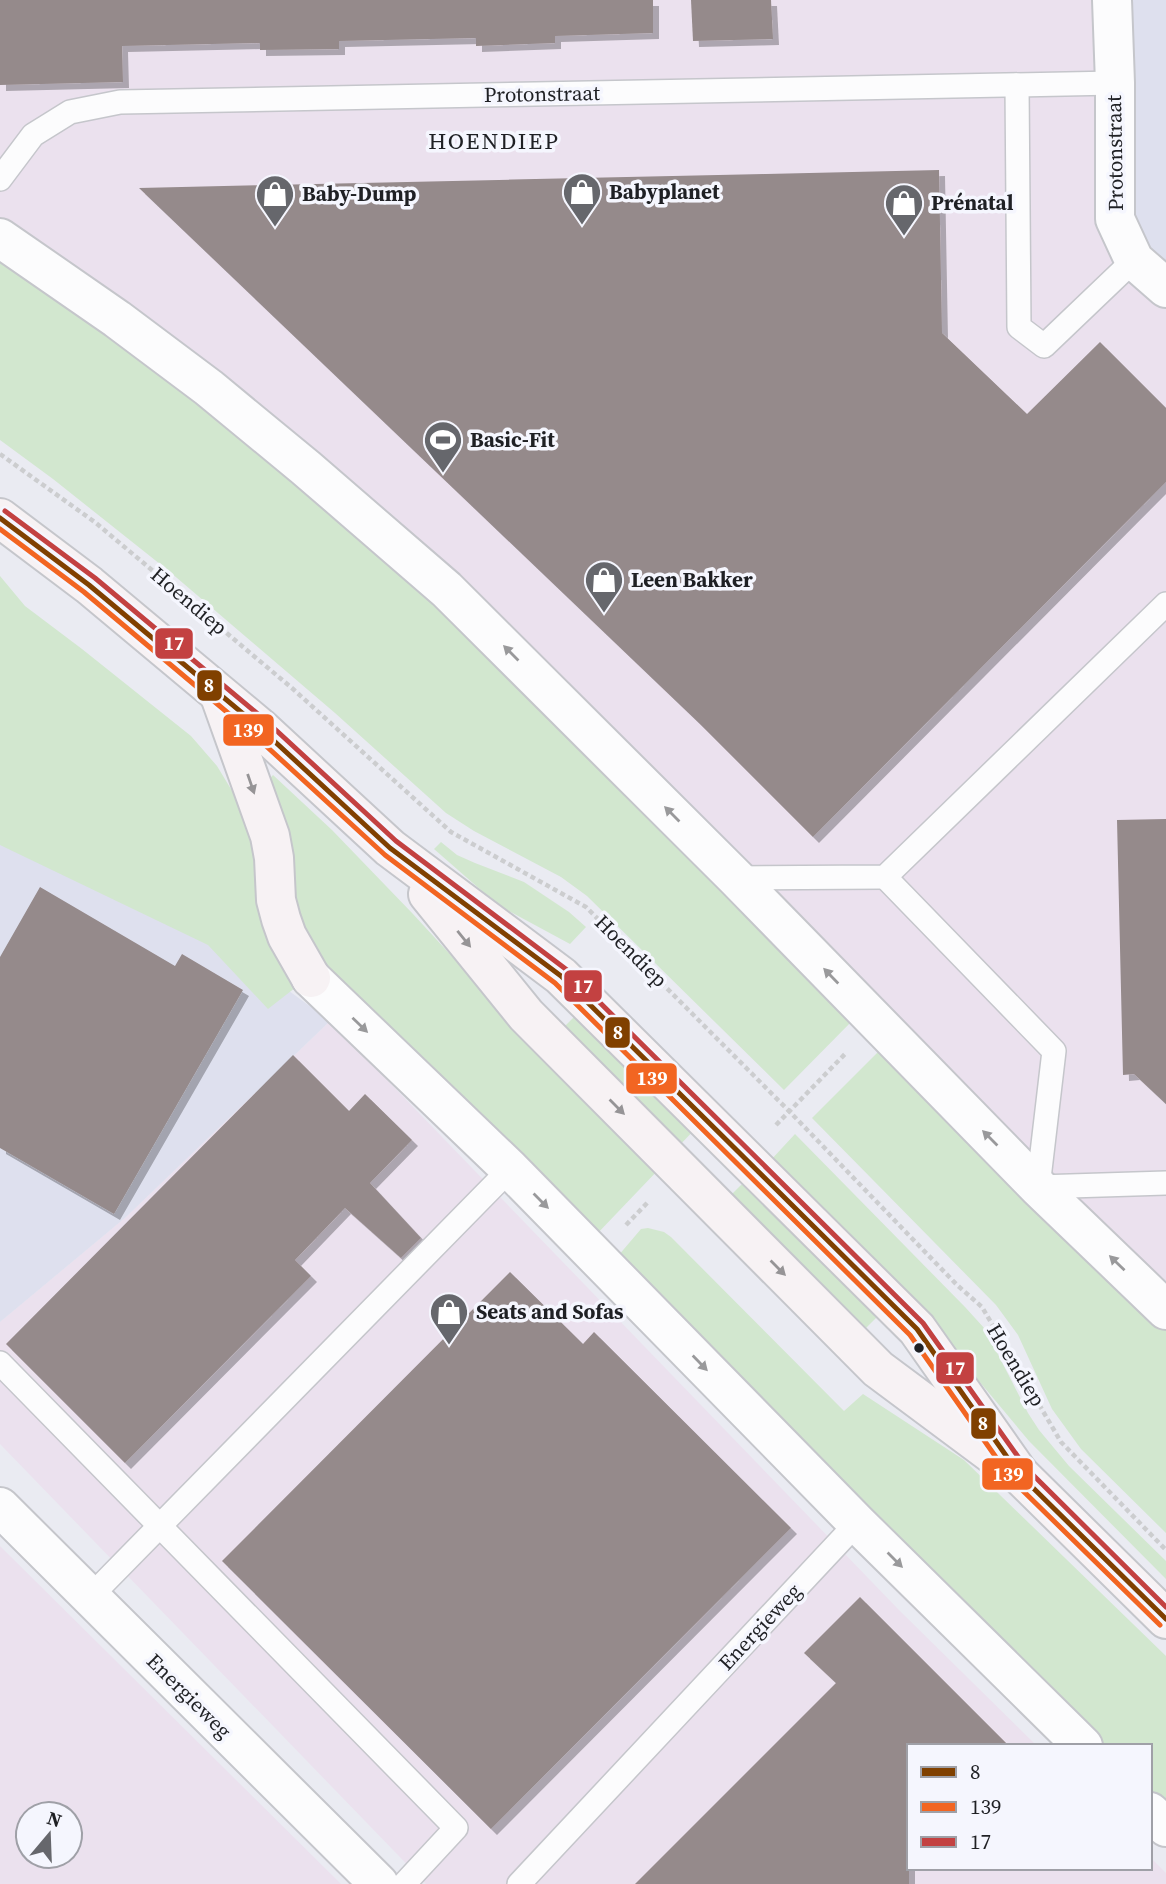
<svg xmlns="http://www.w3.org/2000/svg" width="1166" height="1884" font-family="'Source Serif 4',serif">
  <defs>
    <filter id="shadow"><feDropShadow dx="6" dy="6" stdDeviation="0" flood-color="#0004"/></filter>
  </defs>
  <rect width="100%" height="100%" fill="#eaebf2"/>
  <g fill="#ebe1ee" fill-rule="evenodd">
    <polygon points="0,0 1111,0 1166,280 1166,1308 315,478 0,259"/>
    <polygon points="330,1021 899,1610 1037,1746 909,1746 909,1868 1150,1868 1150,1857 1166,1873 1166,1884 426,1884 0,1444 0,1322 126,1217"/>
    <path d="M0 1546 341 1884H0ZM70 1814V1856H28V1814Z"/>
  </g>
  <g fill="#dee0ee">
    <polygon points="1111,0 1166,0 1166,280 1150,280 1120,168"/>
    <polygon points="0,779 330,1021 126,1217 0,1322"/>
  </g>
  <g fill="#d2e7cf">
    <polygon points="0,256 137,351 360,530 854,1019 784,1090 587,896 561,877 474,831 446,813 335,713 170,572 53,479 0,440"/>
    <polygon points="0,576 25,606 82,649 191,736 217,766 237,799 300,984 268,1009 208,945 0,845"/>
    <polygon points="273,775 332,830 413,914 492,1000 660,1168 595,1236 326,969 301,924 264,785"/>
    <polygon points="441,842 457,855 475,863 524,882 569,912 586,927 570,944 498,905 434,849"/>
    <polygon points="579,1012 696,1128 677,1148 560,1031"/>
    <polygon points="883,1047 1166,1324 1166,1533 1081,1449 1052,1409 1018,1335 996,1305 812,1118"/>
    <polygon points="795,1134 965,1307 985,1329 1028,1413 1039,1430 1069,1466 1166,1561 1166,1579 1029,1441 938,1332 770,1161"/>
    <polygon points="747,1179 882,1312 862,1332 728,1198"/>
    <polygon points="648,1228 664,1232 671,1237 844,1411 863,1394 964,1460 1166,1656 1166,1807 1150,1791 1150,1746 1105,1746 851,1492 618,1256 641,1229"/>
  </g>
  <g fill="#958a8b" filter="url(#shadow)">
    <polygon points="0,0 653,0 653,33 555,36 555,43 476,46 476,38 339,41 339,49 260,50 260,43 122,46 123,82 0,85"/>
    <polygon points="691,0 771,0 773,39 693,41"/>
    <polygon points="939,170 942,333 1027,414 1100,342 1166,408 1166,482 813,837 699,723 139,188"/>
    <polygon points="1166,819 1166,1104 1134,1074 1123,1075 1117,820"/>
    <polygon points="40,887 175,966 182,954 243,990 114,1214 0,1148 0,957"/>
    <polygon points="293,1055 349,1111 365,1094 412,1140 370,1183 421,1238 401,1258 345,1208 295,1260 311,1276 125,1463 6,1344"/>
    <polygon points="510,1272 583,1344 594,1332 791,1528 491,1829 222,1561"/>
    <polygon points="860,1597 1009,1746 909,1746 909,1884 635,1884 836,1683 804,1653"/>
  </g>
  <g fill="none" stroke-linecap="round" stroke-linejoin="round">
    <g stroke="#c5c6cb" stroke-width="26">
      <g id="service">
        <polyline points="1017,85 1019,327 1044,346 1134,260"/>
        <polyline points="0,179 33,135 70,112 120,102 1115,83"/>
        <polyline points="885,877 1054,1051 1038,1187 1166,1183"/>
        <polyline points="736,878 885,877 1166,604"/>
        <polyline points="0,1363 456,1828 404,1884"/>
        <polyline points="90,1597 510,1169"/>
        <polyline points="519,1884 857,1523"/>
      </g>
    </g>
    <g stroke="#c5c6cb" stroke-width="42">
      <g id="minor">
        <polyline points="1112,0 1115,83 1115,219 1134,260 1166,288"/>
        <polyline points="0,238 117,319 209,388 306,468 446,589 736,878 1038,1187 1166,1310"/>
        <polyline points="311,978 510,1169 857,1523 1083,1746"/>
        <polyline points="0,1507 379,1884"/>
        <polyline points="1150,1812 1166,1827"/>
      </g>
    </g>
    <g stroke="#c5c6cb" stroke-width="42">
      <g id="secondary">
        <polyline points="0,518 89,585 259,727 390,848 561,976 917,1329 1019,1474"/>
        <polyline points="220,696 270,836 274,858 276,900 281,919 287,936 311,978"/>
        <polyline points="428,894 526,1015 878,1369 1019,1474 1166,1619"/>
      </g>
    </g>
    <g stroke="#cccdcf" stroke-width="4.5" stroke-dasharray="5 3.5" stroke-linecap="butt">
      <polyline points="0,454 96,523 293,689 451,832 586,907 789,1111 957,1285 982,1307 1061,1442 1166,1550"/>
      <polyline points="776,1125 845,1054"/>
      <polyline points="626,1225 649,1201"/>
    </g>
    <use href="#service" stroke="#fcfcfd" stroke-width="23"/>
    <use href="#minor" stroke="#fcfcfd" stroke-width="38"/>
    <use href="#secondary" stroke="#f7f2f4" stroke-width="38"/>
    <g stroke="#f5f6fe" stroke-width="10">
      <polyline id="bus-1" points="0,518 89,585 259,727 390,848 561,976 917,1329 1019,1474 1166,1619"/>
    </g>
    <g stroke="#f5f6fe" stroke-width="10">
      <polyline id="bus-2" points="0,529 84,592 253,734 385,855 555,983 910,1335 1012,1480 1160,1625"/>
    </g>
    <g stroke="#f5f6fe" stroke-width="10">
      <polyline id="bus-3" points="5,511 95,578 265,720 396,841 567,970 923,1323 1026,1468 1166,1607"/>
    </g>
    <use href="#bus-1" stroke="#804000" stroke-width="5"/>
    <use href="#bus-2" stroke="#f26522" stroke-width="5"/>
    <use href="#bus-3" stroke="#c34141" stroke-width="5"/>
  </g>
  <defs><path id="oneway-solid" d="M-6-.8H1V-3.2L6.5 0L1 3.2V.8H-6Z" transform="scale(1.75)"/></defs>
  <g fill="#99999b">
    <use href="#oneway-solid" transform="translate(511 653) rotate(-135)"/>
    <use href="#oneway-solid" transform="translate(672 814) rotate(-135)"/>
    <use href="#oneway-solid" transform="translate(831 976) rotate(-134)"/>
    <use href="#oneway-solid" transform="translate(360 1025) rotate(44)"/>
    <use href="#oneway-solid" transform="translate(990 1138) rotate(-135)"/>
    <use href="#oneway-solid" transform="translate(541 1201) rotate(45)"/>
    <use href="#oneway-solid" transform="translate(1117 1263) rotate(-136)"/>
    <use href="#oneway-solid" transform="translate(700 1363) rotate(46)"/>
    <use href="#oneway-solid" transform="translate(895 1560) rotate(45)"/>
  </g>
  <g fill="#969496">
    <use href="#oneway-solid" transform="translate(251 784) rotate(71)"/>
    <use href="#oneway-solid" transform="translate(464 939) rotate(51)"/>
    <use href="#oneway-solid" transform="translate(617 1107) rotate(45)"/>
    <use href="#oneway-solid" transform="translate(778 1268) rotate(45)"/>
  </g>
  <defs>
    <g id="shop-pin" transform="scale(2.0125)"><path d="M0 17L-7.5 6A9.5 9.5 0 1 1 7.5 6Z" fill="#66676c" stroke="#f5f6fe"/><path d="M-5-2.5h2.3a2.7 3.5 0 0 1 5.4 0H5L5.5 6h-11ZM-1.5-2.5h3a1.5 2.3 0 0 0-3 0Z" fill="#fff"/></g>
    <g id="stadium-pin" transform="scale(2.0125)"><path d="M0 17L-7.5 6A9.5 9.5 0 1 1 7.5 6Z" fill="#66676c" stroke="#f5f6fe"/><path d="M0-5a6.5 5 0 1 0 0 10a6.5 5 0 1 0 0-10ZM-3.5-1.8h7v3.6h-7Z" fill="#fff"/></g>
  </defs>
  <g fill-rule="evenodd">
    <use href="#shop-pin" x="582" y="192"/>
    <use href="#shop-pin" x="275" y="194"/>
    <use href="#shop-pin" x="904" y="203"/>
    <use href="#stadium-pin" x="443" y="440"/>
    <use href="#shop-pin" x="604" y="580"/>
    <use href="#shop-pin" x="449" y="1312"/>
  </g>
  <circle fill="#1f2024" stroke="#f5f6fe" stroke-width="2.5" cx="919" cy="1348" r="6"/>
  <g text-anchor="middle" stroke-width="7" stroke-linejoin="round" paint-order="stroke">
    <g font-size="21" fill="#1f2024" stroke="#f5f6fe">
      <text transform="translate(542 94) rotate(-1)" y="7">Protonstraat</text>
      <text transform="translate(1115 153) rotate(-91)" y="7">Protonstraat</text>
      <text transform="translate(189 601) rotate(40)" y="7">Hoendiep</text>
      <text transform="translate(631 951) rotate(45)" y="7">Hoendiep</text>
      <text transform="translate(1016 1365) rotate(59)" y="7">Hoendiep</text>
      <text transform="translate(760 1627) rotate(-47)" y="7">Energieweg</text>
      <text transform="translate(189 1696) rotate(45)" y="7">Energieweg</text>
    </g>
    <g font-size="21" font-weight="bold" fill="#1f2024" stroke="#f5f6fe" text-anchor="start">
      <text x="609" y="199">Babyplanet</text>
      <text x="302" y="201">Baby-Dump</text>
      <text x="931" y="210">Prénatal</text>
      <text x="470" y="447">Basic-Fit</text>
      <text x="631" y="587">Leen Bakker</text>
      <text x="476" y="1319">Seats and Sofas</text>
    </g>
    <g font-size="23" letter-spacing="2" fill="#1f2024" stroke="#f5f6fe">
      <text x="494" y="149">HOENDIEP</text>
    </g>
  </g>
  <g stroke="#f5f6fe" stroke-width="2.5">
    <rect x="154" y="627" width="40" height="33" rx="7" fill="#c34141"/>
    <rect x="196" y="669" width="27" height="33" rx="7" fill="#804000"/>
    <rect x="222" y="713" width="53" height="34" rx="7" fill="#f26522"/>
    <rect x="563" y="969" width="40" height="34" rx="7" fill="#c34141"/>
    <rect x="604" y="1016" width="27" height="33" rx="7" fill="#804000"/>
    <rect x="625" y="1062" width="53" height="33" rx="7" fill="#f26522"/>
    <rect x="935" y="1351" width="40" height="34" rx="7" fill="#c34141"/>
    <rect x="970" y="1407" width="27" height="33" rx="7" fill="#804000"/>
    <rect x="981" y="1457" width="53" height="34" rx="7" fill="#f26522"/>
  </g>
  <g font-size="19" text-anchor="middle" font-weight="bold" fill="#fff">
    <text x="174" y="650">17</text>
    <text x="209" y="692">8</text>
    <text x="248" y="737">139</text>
    <text x="583" y="993">17</text>
    <text x="618" y="1039">8</text>
    <text x="652" y="1085">139</text>
    <text x="955" y="1375">17</text>
    <text x="983" y="1430">8</text>
    <text x="1008" y="1481">139</text>
  </g>
  <rect x="907" y="1744" width="245" height="126" fill="#f5f6fe" stroke="#9fa0a7" stroke-width="2"/>
  <rect x="921" y="1767" width="35" height="10" fill="#804000" stroke="#9fa0a7" stroke-width="2"/>
  <text x="970" y="1779" font-size="21" fill="#1f2024">8</text>
  <rect x="921" y="1802" width="35" height="10" fill="#f26522" stroke="#9fa0a7" stroke-width="2"/>
  <text x="970" y="1814" font-size="21" fill="#1f2024">139</text>
  <rect x="921" y="1837" width="35" height="10" fill="#c34141" stroke="#9fa0a7" stroke-width="2"/>
  <text x="970" y="1849" font-size="21" fill="#1f2024">17</text>
  <g transform="translate(49 1835) rotate(19)"><circle r="33" fill="#f5f6fe" stroke="#9fa0a7" stroke-width="2"/>
  <path d="M0-5L12 26L0 18L-12 26Z" fill="#66676c"/>
  <text y="-10" font-size="19" font-weight="bold" text-anchor="middle" fill="#1f2024">N</text>
  </g>
</svg>
